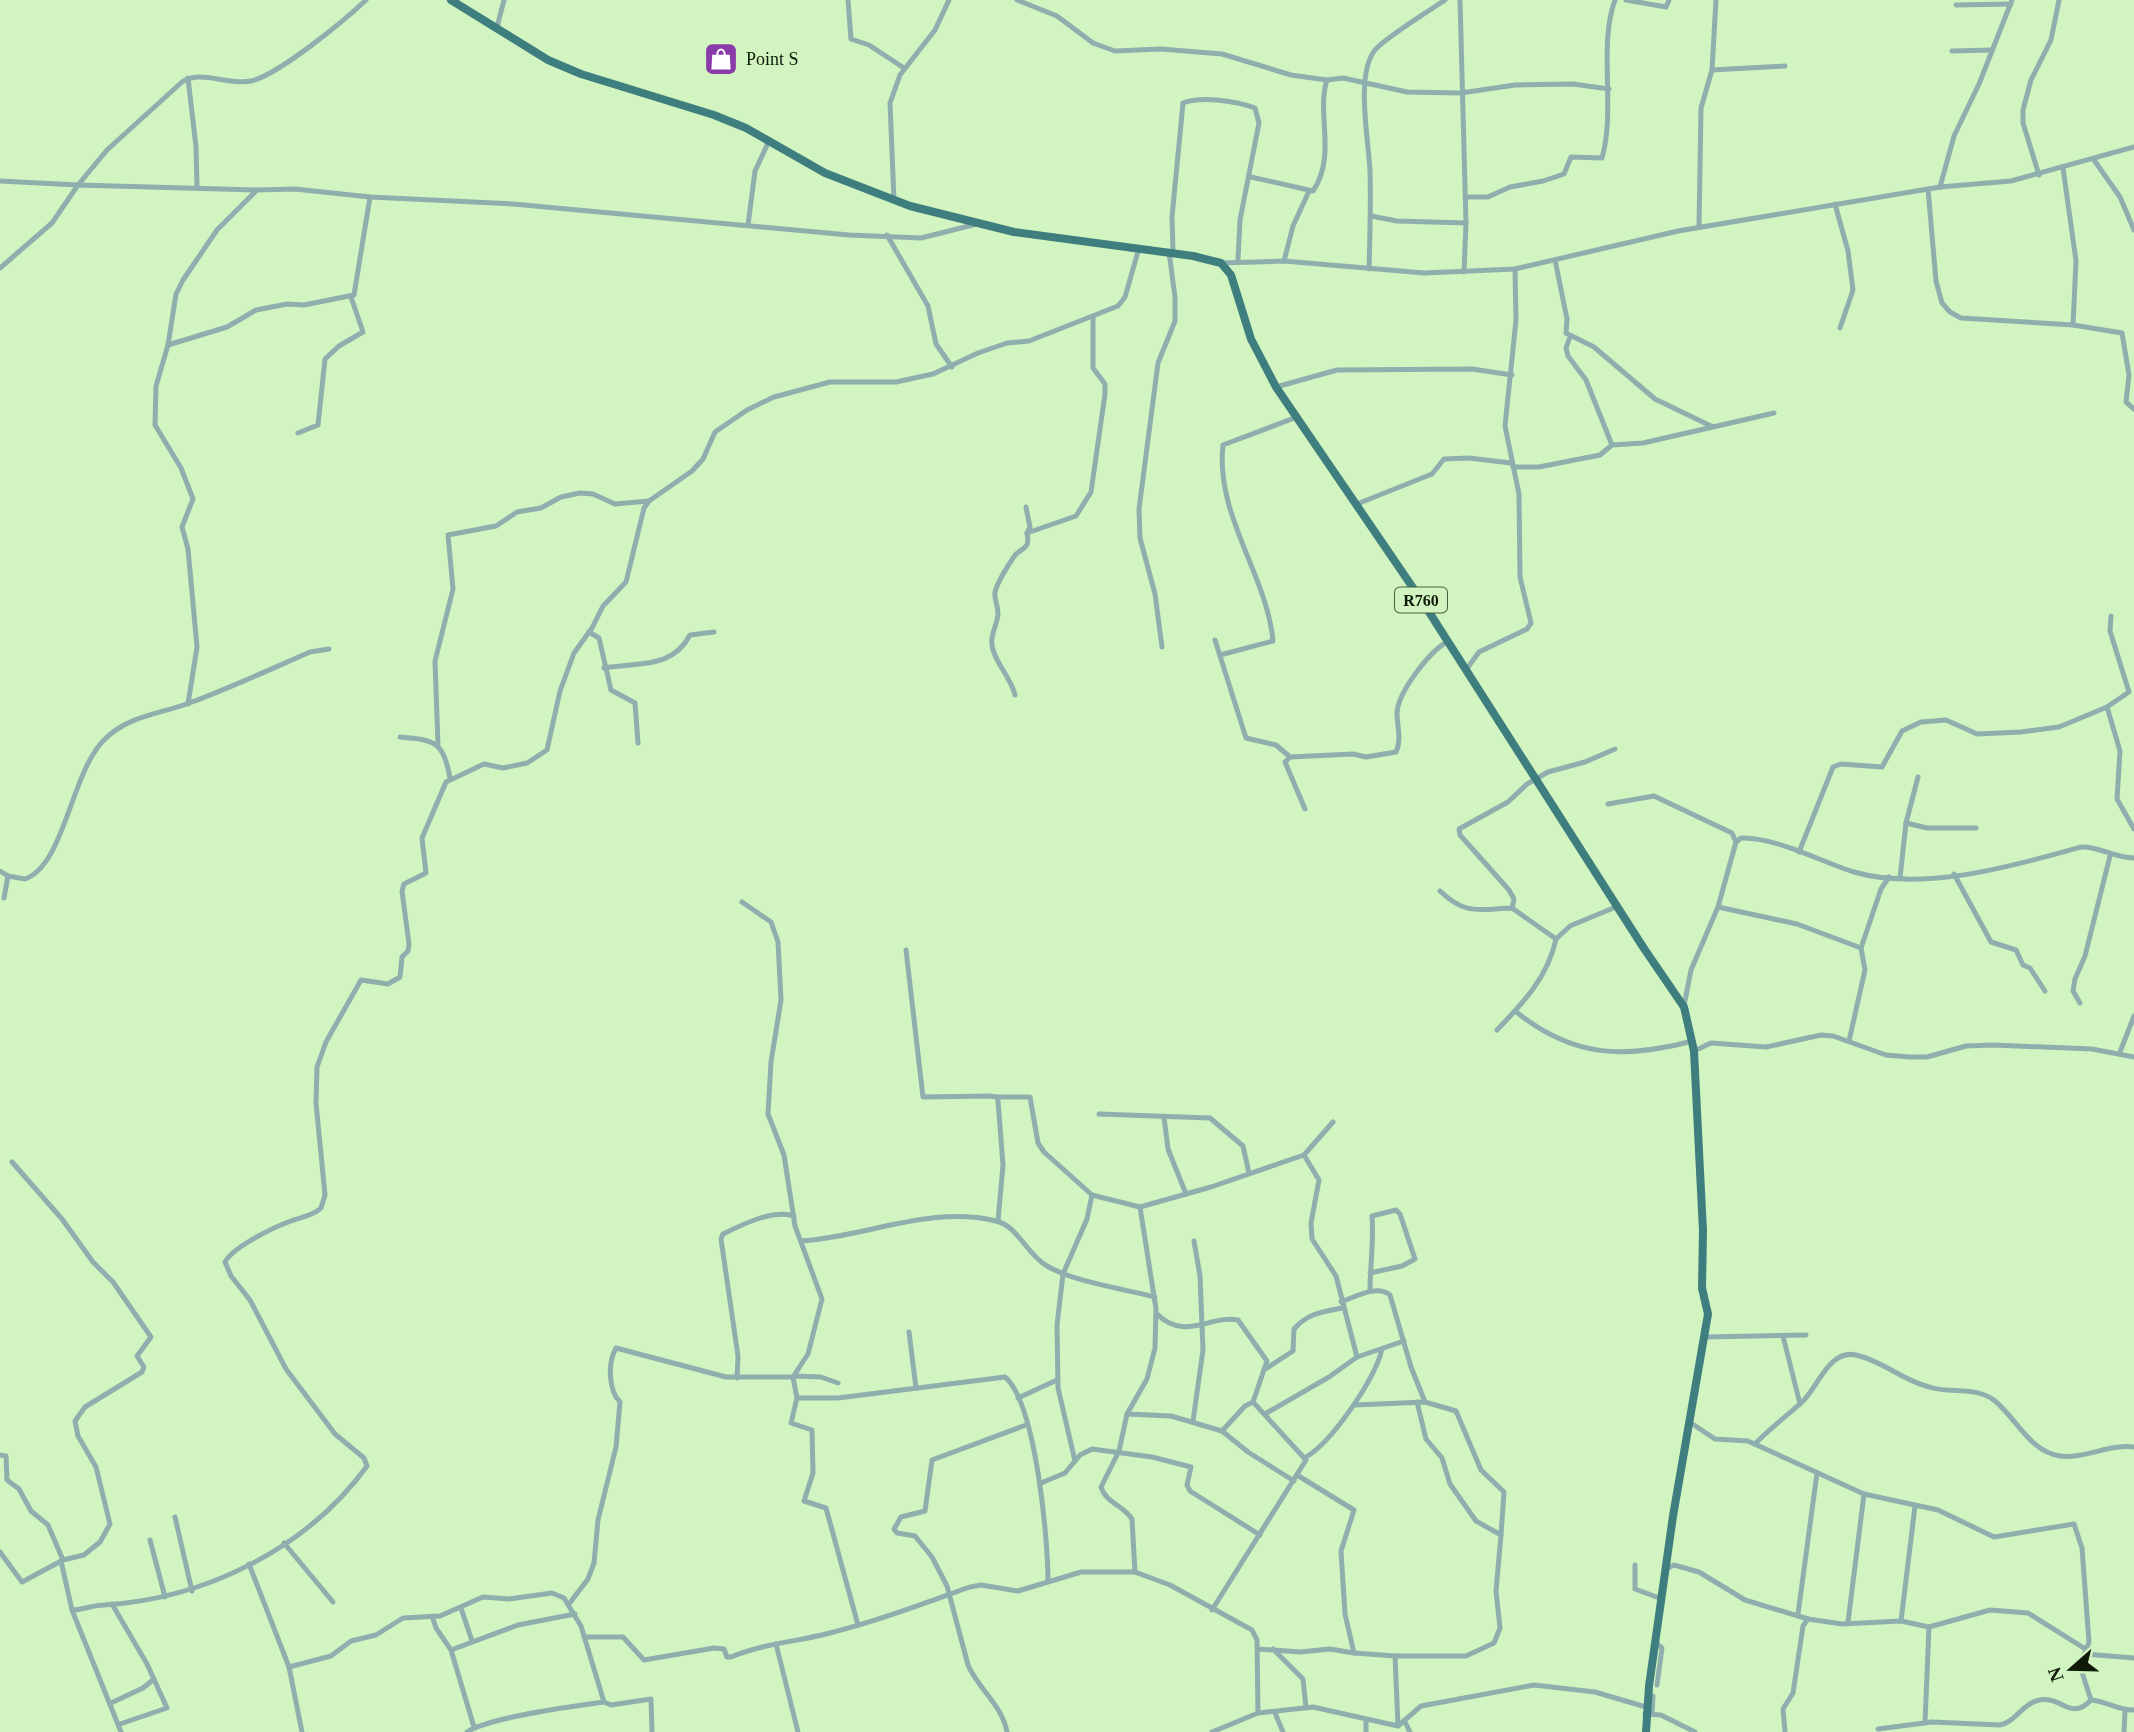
<svg xmlns="http://www.w3.org/2000/svg" width="2134" height="1732" font-family="'Times New Roman',serif">
  <rect width="100%" height="100%" fill="#d2f4c0"/>
  <g fill="none" stroke-linecap="round" stroke-linejoin="round">
    <g stroke="#8fafae" stroke-width="5">
      <polyline points="848,0 851,39 869,45 904,68"/>
      <polyline points="1017,0 1057,16 1093,43 1115,51 1161,49 1222,54 1291,75 1327,80 1343,78 1407,92 1461,93 1515,85 1573,84 1609,89"/>
      <polyline points="1460,0 1466,223 1464,272"/>
      <polyline points="1626,0 1666,7 1669,0"/>
      <polyline points="1956,5 2011,4"/>
      <polyline points="497,27 504,0"/>
      <polyline points="1952,51 1992,50"/>
      <polyline points="1712,70 1785,66"/>
      <polyline points="188,78 196,147 197,186"/>
      <polyline points="2094,160 2120,197 2134,230"/>
      <polyline points="2063,168 2076,261 2073,325"/>
      <polyline points="2039,175 2023,123 2023,110 2031,80 2051,40 2059,0"/>
      <path d="M1251 177 1313 191C1337 156 1316 113 1327 80"/>
      <path d="M0 181 78 185 107 150 182 82C201 69 228 86 251 81 278 75 344 21 366 0"/>
      <polyline points="1940,187 1954,136 1979,84 2012,0"/>
      <polyline points="1928,189 1936,281 1942,303 1950,312 1961,318 2073,325 2122,333 2129,375 2126,402 2134,409"/>
      <path d="M1465 197H1488L1510 187 1543 181 1564 174 1571 157 1602 158C1616 109 1598 45 1615 0"/>
      <polyline points="894,200 890,103 900,75 935,30 949,0"/>
      <polyline points="1835,204 1848,251 1853,290 1840,328"/>
      <polyline points="1371,216 1397,221 1466,223"/>
      <polyline points="748,225 755,171 769,141"/>
      <polyline points="1699,227 1701,108 1712,70 1716,0"/>
      <polyline points="887,235 928,306 936,344 952,367"/>
      <path d="M1173 252 1172 217 1183 103C1202 96 1236 101 1255 108L1259 123 1240 220 1238 260"/>
      <polyline points="1555,260 1567,319 1566,333 1594,347 1655,399 1711,426"/>
      <polyline points="1284,261 1293,226 1309,191"/>
      <polyline points="1221,263 1284,261 1424,273 1515,269 1678,231 1940,187 2011,181 2134,147"/>
      <polyline points="0,268 52,223 78,185 257,190"/>
      <path d="M1369 269C1370 236 1371 204 1370 172 1369 141 1355 75 1375 50 1386 37 1429 11 1445 0"/>
      <polyline points="1570,337 1566,348 1568,356 1586,380 1612,445"/>
      <polyline points="168,345 227,327 256,310 287,304 304,305 354,295 370,197"/>
      <polyline points="1276,387 1337,370 1472,369 1512,375"/>
      <polyline points="298,433 318,425 325,359 339,346 363,332 351,297"/>
      <polyline points="1513,467 1539,467 1600,455 1612,445 1643,443 1774,413"/>
      <polyline points="1357,504 1432,474 1444,459 1469,458 1511,463"/>
      <polyline points="1027,533 1076,516 1091,492 1105,394 1105,384 1093,368 1093,316"/>
      <polyline points="2111,616 2110,631 2129,692 2107,707 2120,751 2117,799 2134,829"/>
      <polyline points="589,632 599,638 611,690 635,703 638,743"/>
      <path d="M1215 640 1246 738 1276 745 1290 757 1353 754 1366 757 1396 752C1402 740 1397 726 1397 713 1398 692 1429 652 1447 642"/>
      <polyline points="1162,647 1155,594 1140,538 1139,509 1158,363 1175,321 1175,297 1169,252"/>
      <path d="M1220 655 1273 641C1267 575 1215 515 1223 445L1297 417"/>
      <path d="M604 668C639 662 672 669 690 635L714 632"/>
      <polyline points="1466,670 1479,652 1527,629 1531,623 1520,577 1519,494 1505,426 1516,320 1515,269"/>
      <path d="M1015 695C1011 677 994 662 992 645 990 634 998 624 998 613 998 605 994 600 995 592 998 580 1007 568 1013 558 1020 546 1031 552 1027 533L1030 527 1026 507"/>
      <polyline points="188,704 197,647 188,549 182,527 193,499 181,468 155,425 156,386 168,345 176,294 183,280 217,230 257,190 295,189 370,197 513,204 849,235 921,238 977,224"/>
      <path d="M400 737C435 740 443 741 450 778"/>
      <polyline points="438,745 435,661 453,589 448,535 496,526 517,512 541,508 561,497 580,493 593,494 615,504 649,501"/>
      <polyline points="1290,757 1285,762 1305,809"/>
      <polyline points="1608,804 1654,796 1732,833 1736,842"/>
      <polyline points="1906,823 1927,828 1976,828"/>
      <polyline points="1799,852 1833,767 1841,764 1882,767 1902,731 1921,722 1946,720 1977,734 2021,732 2059,727 2107,707"/>
      <path d="M0 871 8 876 25 879C65 865 71 771 105 739 129 715 162 714 192 702 232 687 271 669 310 652L329 649"/>
      <polyline points="1954,874 1991,942 2016,950 2023,965 2030,968 2045,991"/>
      <polyline points="1900,878 1906,823 1918,777"/>
      <path d="M1440 891C1466 916 1479 909 1512 908L1556 939 1570 926 1618 906"/>
      <polyline points="4,898 8,876"/>
      <polyline points="742,902 771,922 778,942 781,1000 771,1062 768,1114 784,1155 795,1226 822,1299 808,1354 793,1377 797,1398 791,1423 812,1430 813,1473 804,1501 826,1508 858,1625"/>
      <polyline points="1718,907 1797,924 1861,948"/>
      <polyline points="1512,908 1514,899 1509,890 1460,835 1459,829 1508,802 1527,784 1548,772 1585,762 1615,749"/>
      <polyline points="906,950 923,1097 990,1096 997,1097 998,1101 1003,1165 998,1221"/>
      <polyline points="2080,1003 2073,991 2075,979 2085,956 2110,856"/>
      <path d="M1684 1006 1691 970 1718 907 1736 842 1741 838C1776 837 1821 862 1854 872 1924 892 2014 866 2081 847 2099 846 2114 858 2134 858"/>
      <path d="M1515 1011C1573 1058 1624 1059 1693 1041"/>
      <path d="M1497 1030C1523 1003 1548 977 1556 939"/>
      <polyline points="1849,1041 1865,970 1861,948 1881,889 1889,877"/>
      <polyline points="1694,1051 1711,1043 1766,1047 1821,1035 1833,1036 1886,1055 1909,1057 1927,1057 1966,1046 1993,1045 2092,1049 2134,1057"/>
      <polyline points="2120,1052 2134,1016"/>
      <polyline points="997,1097 1030,1097 1038,1143 1044,1152 1092,1195 1140,1207 1211,1187 1304,1155"/>
      <polyline points="1099,1114 1210,1118 1243,1146 1249,1173"/>
      <polyline points="1164,1117 1168,1149 1186,1194"/>
      <polyline points="1333,1122 1304,1155 1319,1180 1311,1223 1312,1239 1336,1276 1357,1357"/>
      <path d="M1140 1207 1156 1309 1155 1348 1147 1379 1127 1414 1119 1451 1101 1487C1106 1503 1124 1506 1132 1519L1135 1572 1170 1585 1252 1630 1257 1640 1258 1713"/>
      <path d="M801 1241C866 1237 930 1205 996 1221 1018 1226 1027 1255 1047 1266 1074 1282 1124 1289 1155 1297"/>
      <path d="M1370 1273 1402 1266 1415 1259 1400 1214 1396 1210 1372 1216C1374 1241 1370 1266 1370 1291"/>
      <path d="M1341 1302C1355 1297 1377 1284 1390 1295L1411 1367 1425 1402"/>
      <path d="M1157 1314C1185 1342 1212 1314 1238 1320L1267 1361 1253 1402 1306 1460 1212 1610"/>
      <polyline points="909,1332 916,1388"/>
      <polyline points="1783,1336 1800,1404"/>
      <polyline points="1706,1337 1806,1335"/>
      <path d="M1264 1370 1293 1351 1294 1329C1308 1313 1322 1312 1342 1308"/>
      <polyline points="795,1376 821,1377 838,1383"/>
      <path d="M737 1378 738 1356 721 1239 723 1234C741 1225 773 1209 794 1216"/>
      <path d="M797 1398H838L1005 1377C1036 1403 1048 1540 1048 1581"/>
      <polyline points="1018,1398 1057,1380"/>
      <polyline points="1355,1405 1425,1402 1456,1411 1481,1470 1504,1492 1501,1535"/>
      <polyline points="1127,1414 1171,1416 1222,1431 1248,1452 1294,1481"/>
      <polyline points="1265,1414 1329,1377 1357,1357 1404,1341"/>
      <polyline points="1193,1421 1203,1350 1200,1276 1194,1241"/>
      <polyline points="1691,1423 1715,1439 1748,1441 1864,1494 1938,1510 1994,1537 2074,1524 2082,1548 2089,1642 2080,1666 2091,1700"/>
      <polyline points="1222,1431 1245,1406 1253,1402"/>
      <path d="M1755 1444C1770 1428 1787 1416 1803 1401 1818 1387 1829 1349 1856 1355 1883 1361 1902 1380 1929 1387 1950 1394 1977 1386 1995 1401 2016 1418 2030 1452 2060 1456 2084 1459 2109 1444 2134 1447"/>
      <polyline points="0,1455 6,1456 7,1480 19,1489 31,1511 48,1525 63,1560"/>
      <path d="M1306 1457C1332 1442 1375 1379 1382 1349"/>
      <polyline points="1075,1461 1058,1388 1057,1325 1063,1274 1087,1219 1092,1195"/>
      <polyline points="1297,1475 1354,1510 1341,1551 1345,1614 1354,1653 1395,1656 1398,1726"/>
      <polyline points="1041,1483 1065,1473 1080,1455 1092,1449 1152,1457 1191,1467 1187,1485 1190,1491 1260,1535"/>
      <polyline points="175,1517 192,1591"/>
      <polyline points="150,1540 165,1597"/>
      <polyline points="284,1543 333,1602"/>
      <polyline points="0,1552 22,1582 63,1560 84,1555 100,1542 110,1524 96,1467 78,1436 75,1421 85,1407 142,1372 144,1367 137,1356 151,1337 113,1282 93,1262 62,1219 12,1162"/>
      <path d="M61 1561 72 1610C83 1610 93 1605 104 1605 204 1599 307 1549 367 1466L364 1458 335 1434 286 1369 250 1300 231 1276 225 1262C233 1247 274 1227 291 1221 301 1217 313 1216 321 1208L325 1195 316 1103 317 1067 326 1042 361 980 388 984 400 977 402 957 408 951 409 944 402 891 404 884 426 873 422 838 446 782 484 764 503 768 527 763 547 750 560 691 574 653 592 628 603 606 626 582 644 508 649 501 692 471 703 459 715 432 747 410 774 397 830 382H896L933 374 978 353 1007 343 1029 341 1118 306 1125 297 1139 248"/>
      <polyline points="249,1564 289,1667 302,1732"/>
      <polyline points="1635,1565 1635,1589 1662,1599"/>
      <polyline points="1666,1569 1674,1565 1699,1572 1745,1600 1808,1619"/>
      <polyline points="112,1604 147,1664 167,1708 120,1724"/>
      <path d="M569 1604 588 1579 594 1563 598 1520 616 1447 620 1402C609 1391 607 1364 616 1348L726 1377H793"/>
      <polyline points="461,1608 472,1641"/>
      <polyline points="72,1610 121,1732"/>
      <polyline points="1798,1614 1817,1473"/>
      <polyline points="432,1616 436,1628 451,1650 474,1727"/>
      <polyline points="1901,1621 1915,1506"/>
      <polyline points="1848,1622 1864,1494"/>
      <path d="M584 1637H623L644 1660 714 1648 724 1649 727 1657H731C762 1644 794 1642 826 1634 875 1622 922 1604 970 1587L981 1585 1018 1591 1081 1572H1135"/>
      <polyline points="1655,1642 1662,1648 1657,1685"/>
      <polyline points="776,1644 798,1732"/>
      <polyline points="1258,1649 1300,1652 1330,1649 1354,1653"/>
      <polyline points="1273,1649 1303,1679 1306,1708"/>
      <polyline points="451,1650 518,1625 575,1614"/>
      <polyline points="2085,1654 2134,1658"/>
      <polyline points="1395,1656 1466,1656 1494,1643 1500,1628 1496,1591 1501,1535 1476,1521 1450,1484 1442,1458 1426,1439 1417,1402"/>
      <polyline points="289,1667 331,1656 351,1641 376,1635 403,1618 440,1616 483,1597 509,1599 552,1593 564,1598 581,1626 604,1702 611,1705 651,1699 652,1732"/>
      <polyline points="111,1703 143,1688 154,1679"/>
      <polyline points="1275,1713 1283,1732"/>
      <polyline points="1652,1713 1653,1696"/>
      <polyline points="1645,1714 1661,1715 1695,1732"/>
      <polyline points="1405,1722 1410,1732"/>
      <polyline points="1925,1722 1929,1627"/>
      <path d="M1878 1729 1932 1722 2000 1725C2015 1722 2021 1706 2036 1701 2062 1693 2069 1723 2091 1700 2106 1701 2120 1711 2134 1710"/>
      <path d="M467 1732C489 1717 575 1706 604 1702"/>
      <path d="M1007 1732C1002 1705 979 1690 968 1665L947 1586 932 1557 915 1536 897 1533 894 1529 901 1517 925 1511 932 1460 1026 1425"/>
      <polyline points="1212,1732 1258,1713 1313,1707 1398,1726 1421,1706 1534,1685 1595,1692 1646,1707"/>
      <polyline points="1366,1732 1366,1721"/>
      <polyline points="1785,1732 1783,1709 1793,1693 1803,1626 1808,1619 1842,1624 1901,1621 1929,1627 1990,1610 2028,1613 2087,1650"/>
      <polyline points="2124,1732 2125,1711"/>
    </g>
    <polyline stroke="#3e7e7e" stroke-width="8" points="451,0 548,60 581,74 714,115 746,128 825,173 910,206 1014,232 1193,256 1221,263 1231,275 1251,339 1276,387 1422,601 1643,947 1684,1007 1694,1051 1703,1231 1702,1288 1708,1314 1673,1516 1649,1686 1646,1732"/>
  </g>
  <defs>
    <g id="shop-square" transform="scale(1.75)"><rect x="-9" y="-9" width="18" height="18" rx="4" fill="#8a3baa" stroke="#d2f4c0"/><path d="M-5-2.5h2.3a2.7 3.5 0 0 1 5.4 0H5L5.5 6h-11ZM-1.5-2.5h3a1.5 2.3 0 0 0-3 0Z" fill="#fff"/></g>
  </defs>
  <g fill-rule="evenodd">
    <use href="#shop-square" x="721" y="59"/>
  </g>
  <g text-anchor="middle" stroke-width="5" stroke-linejoin="round" paint-order="stroke">
    <rect fill="#d2f4c0" stroke="#4a5c3f" stroke-width="2" x="1395" y="587.5" width="52" height="25" rx="5"/>
    <g font-size="16" font-weight="bold" fill="#0f1b08">
      <text x="1421" y="606">R760</text>
    </g>
    <g font-size="18" fill="#0f1b08" stroke="#d2f4c0" text-anchor="start">
      <text x="746" y="65">Point S</text>
    </g>
  </g>
  <g transform="translate(2071 1669) rotate(250)" stroke="#d2f4c0" stroke-width="5" paint-order="stroke">
  <path d="M0-5L12 26L0 18L-12 26Z" fill="#0f1b08"/>
  <text y="-10" font-size="19" font-weight="bold" text-anchor="middle" fill="#0f1b08">N</text>
  </g>
</svg>
